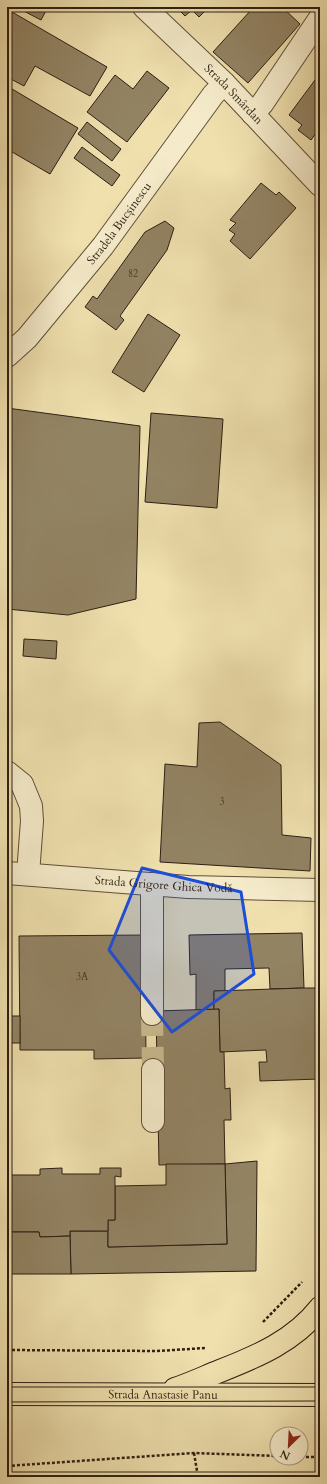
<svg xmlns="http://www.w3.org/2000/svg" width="327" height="1484" font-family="Cardo,serif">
  <rect width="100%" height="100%" fill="#efe0ae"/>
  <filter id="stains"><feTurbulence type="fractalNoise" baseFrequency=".005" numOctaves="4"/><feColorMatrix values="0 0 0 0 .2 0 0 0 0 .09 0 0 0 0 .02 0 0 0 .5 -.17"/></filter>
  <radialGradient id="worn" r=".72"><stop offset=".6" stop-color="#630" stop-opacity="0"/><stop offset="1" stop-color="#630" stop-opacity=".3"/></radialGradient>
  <g fill="#928363" stroke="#2d1f12">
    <polygon points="16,7 48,7 41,20"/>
    <polygon points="176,7 209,7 199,17 192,10 185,16"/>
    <polygon points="248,7 282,7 300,24 248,83 213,52 251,10"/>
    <polygon points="12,12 107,67 90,96 35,66 24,86 7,77 7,14 9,16"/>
    <polygon points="147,71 169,88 127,142 87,112 115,75 133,89"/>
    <polygon points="315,80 320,83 320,136 316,133 311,140 298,130 302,125 289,115"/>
    <polygon points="7,86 78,128 50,174 7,149"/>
    <polygon points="87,122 121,149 112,161 78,134"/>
    <polygon points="82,147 120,175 112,186 74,158"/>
    <polygon points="261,183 276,195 279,192 296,208 250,259 230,241 235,234 229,230 236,223 230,220"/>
    <polygon points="165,221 174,228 167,250 120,316 124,320 116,330 85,307 93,296 97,299 145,232"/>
    <polygon points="148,314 180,335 144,392 112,372"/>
    <polygon points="7,408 140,426 136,599 68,615 7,609"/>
    <polygon points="151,413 223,419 217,508 145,502"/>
    <polygon points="24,639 57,641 56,659 23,656"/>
    <polygon points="220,722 281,765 282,835 311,838 310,871 160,862 165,764 197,767 199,723"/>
    <polygon points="302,933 304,988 270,989 269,968 225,969 225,991 214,991 214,1010 196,1010 196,974 190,975 189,935"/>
    <polygon points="145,935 146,1058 94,1059 94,1050 20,1050 19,936"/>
    <polygon points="304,988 320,988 320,1079 260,1081 259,1062 267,1062 266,1050 220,1052 219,1009 214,1010 214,991"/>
    <polygon points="219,1009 220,1052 224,1052 225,1089 230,1088 231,1120 224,1120 225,1164 159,1165 156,1011"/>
    <rect x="7" y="1016" width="13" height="27"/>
    <polygon points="257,1161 256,1271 71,1274 70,1231 108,1231 108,1247 227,1244 225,1164"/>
    <polygon points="166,1164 225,1164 227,1244 108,1247 108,1220 115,1220 115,1186 166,1185"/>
    <polygon points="62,1168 62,1174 100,1174 100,1168 121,1168 121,1177 115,1176 115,1220 108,1220 108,1231 70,1231 70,1236 40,1237 39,1232 7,1232 7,1175 40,1175 40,1169"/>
    <polygon points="7,1232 39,1232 40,1237 70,1236 71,1274 7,1274"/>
  </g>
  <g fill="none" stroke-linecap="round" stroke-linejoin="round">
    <polyline stroke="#c8b98f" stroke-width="22" stroke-dasharray="22 11" stroke-linecap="butt" points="152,1014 153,1070"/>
    <g stroke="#5e4f39" stroke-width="24">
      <g id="minor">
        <path id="s1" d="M144 7 224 83 320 185"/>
        <polyline points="253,114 262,104 320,18"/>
        <path id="s2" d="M7 356 27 338 103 246 213 95 224 83"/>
        <polyline points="7,772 22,784 31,806 32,821 28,874"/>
        <path id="s3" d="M7 873 188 887 320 890"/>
        <polyline points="152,884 152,1014"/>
        <polyline points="153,1070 153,1121"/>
      </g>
    </g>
    <g stroke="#2d1f12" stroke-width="24">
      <g id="major">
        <path d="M175 1389C190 1384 205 1377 220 1371 258 1356 294 1341 320 1308"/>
        <path id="s4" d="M7 1394 320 1395"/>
      </g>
    </g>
    <g stroke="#2d1f12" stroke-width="2.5" stroke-dasharray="3 2" stroke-linecap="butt">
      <polyline points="7,1130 10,1311"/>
      <polyline points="263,1322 302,1282"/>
      <polyline points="7,1350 157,1351 206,1348"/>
      <polyline points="194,1453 198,1477"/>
      <polyline points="301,1457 320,1457"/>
      <polyline points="7,1466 194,1453 277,1456"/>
    </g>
    <use href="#minor" stroke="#f5ebca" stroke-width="22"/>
    <use href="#major" stroke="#efe0ae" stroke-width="22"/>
    <g stroke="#2d1f12" stroke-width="1">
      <polyline points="7,1387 320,1387"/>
      <polyline points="7,1402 320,1401"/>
    </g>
  </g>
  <path fill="#1d4ed8" fill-opacity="0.2" stroke="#1d4ed8" stroke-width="3" stroke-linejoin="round" d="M142 868 241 892 254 974 172 1032 109 950Z"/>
  <g text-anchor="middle" stroke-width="3.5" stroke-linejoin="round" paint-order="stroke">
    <g font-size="10" fill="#463826">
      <text x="133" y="277">82</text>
      <text x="222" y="805">3</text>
      <text x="82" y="980">3A</text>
    </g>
    <g font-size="12" fill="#2d1f12" stroke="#f5ebca">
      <text dy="4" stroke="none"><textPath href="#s1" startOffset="125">Strada Smârdan</textPath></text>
      <text dy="4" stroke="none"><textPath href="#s2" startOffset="174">Stradela Bucșinescu</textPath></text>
      <text dy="4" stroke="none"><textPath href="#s3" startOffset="157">Strada Grigore Ghica Vodă</textPath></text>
      <text dy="4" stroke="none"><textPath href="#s4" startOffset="156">Strada Anastasie Panu</textPath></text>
    </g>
  </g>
  <rect width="327" height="1484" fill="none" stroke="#efe0ae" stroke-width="24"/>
  <rect x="8" y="8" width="311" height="1468" fill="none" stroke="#2d1f12" stroke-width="2"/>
  <rect x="12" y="12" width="303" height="1460" fill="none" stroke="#2d1f12"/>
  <g transform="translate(289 1446) rotate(204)"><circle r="19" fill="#f5ebca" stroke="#a59980"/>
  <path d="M0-3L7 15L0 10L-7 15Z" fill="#8f2418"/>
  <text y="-6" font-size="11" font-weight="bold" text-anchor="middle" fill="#2d1f12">N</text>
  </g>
  <rect width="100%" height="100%" filter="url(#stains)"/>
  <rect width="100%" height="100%" fill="url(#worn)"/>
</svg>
